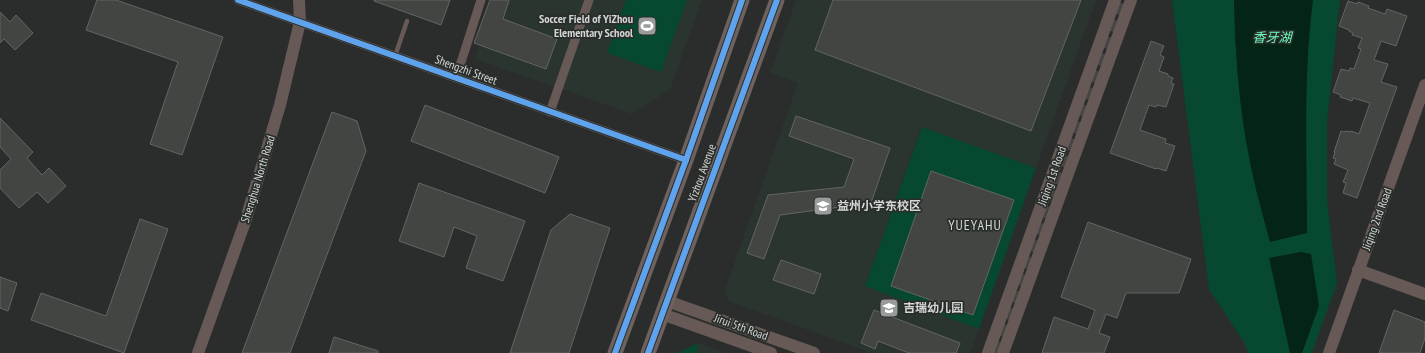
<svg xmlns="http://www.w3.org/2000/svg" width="1425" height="353" font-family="'PT Sans Narrow','Noto Sans SC',sans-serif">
  <rect width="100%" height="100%" fill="#2a2d2b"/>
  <g fill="#2b352f">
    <polygon points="495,0 702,0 670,90 632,114 475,59"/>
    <polygon points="796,0 1096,0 1036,168 921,127 865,286 979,329 970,353 872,353 728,301 725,289 798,83 770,73"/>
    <polygon points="699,343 726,353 696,353"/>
  </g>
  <g fill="#064930">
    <polygon points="626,0 687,0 661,72 607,53"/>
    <polygon points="1172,0 1340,0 1327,122 1327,200 1337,283 1312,353 1248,353 1245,344 1209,289"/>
    <polygon points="922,127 1036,168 979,329 865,286"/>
    <polygon points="699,343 696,353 677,353"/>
  </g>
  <g fill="#042416">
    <path d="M1234 0H1313C1303 77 1307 156 1307 233L1270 242C1263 215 1255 189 1250 162 1239 108 1235 54 1234 0Z"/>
    <polygon points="1301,252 1311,254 1319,306 1302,353 1290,353 1269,258"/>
  </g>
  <g fill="#434543" stroke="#636564">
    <polygon points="97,0 116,0 223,37 182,155 150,144 178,62 86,30"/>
    <polygon points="374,0 450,0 441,25 374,1"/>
    <polygon points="490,0 509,0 503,19 557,39 546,69 474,43"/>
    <polygon points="833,0 1081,0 1031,131 815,50"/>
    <polygon points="1348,1 1357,4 1358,2 1369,6 1368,8 1385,14 1387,9 1407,16 1396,46 1381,41 1374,60 1388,64 1381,82 1397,87 1357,198 1343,193 1346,183 1343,182 1348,170 1334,164 1336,159 1333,158 1335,152 1334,152 1341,131 1344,132 1345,131 1350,132 1351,131 1359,134 1370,103 1353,98 1352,101 1340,97 1341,95 1333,92 1341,69 1349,71 1350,68 1354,69 1361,49 1358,48 1362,38 1352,35 1353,33 1349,31 1349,30 1339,26"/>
    <polygon points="0,12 10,22 16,15 33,33 15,50 4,39 0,43"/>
    <polygon points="1151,41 1164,46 1160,55 1164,57 1159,71 1168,74 1168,76 1173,78 1171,83 1174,84 1166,107 1157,105 1156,107 1149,105 1140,130 1166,139 1165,143 1175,146 1166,171 1157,168 1156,169 1110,153"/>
    <polygon points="425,105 559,157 545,193 411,141"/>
    <polygon points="332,112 357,121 366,151 290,353 242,353"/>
    <polygon points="796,116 890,148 871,203 780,215 764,259 747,253 768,195 844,187 854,159 789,136"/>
    <polygon points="0,118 33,152 27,158 42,175 49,168 66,186 48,203 37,192 19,208 0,188 0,170 11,159 0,147"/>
    <polygon points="931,171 1014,200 973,315 891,286"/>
    <polygon points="419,183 525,221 503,281 466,268 477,236 454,227 444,257 399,241"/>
    <polygon points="570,214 610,228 569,353 510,353 551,230"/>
    <polygon points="140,219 168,229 124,353 31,320 41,293 106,316"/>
    <polygon points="1088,222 1191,259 1179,293 1126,293 1117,318 1106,314 1099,333 1110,337 1104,353 1042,353 1054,317 1088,329 1095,310 1061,297"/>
    <polygon points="781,260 821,274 814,294 773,280"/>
    <polygon points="0,277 17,283 8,311 0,308"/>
    <polygon points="874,310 960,343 956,353 909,353 878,341 875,349 861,343"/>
    <polygon points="1394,310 1425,322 1425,338 1420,353 1379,353"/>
    <polygon points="334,337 378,351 378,353 329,353"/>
  </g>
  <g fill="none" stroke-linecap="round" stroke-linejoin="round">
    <polyline stroke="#434644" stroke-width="12" stroke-dasharray="12 6" stroke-linecap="butt" points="995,353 1123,0"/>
    <polyline stroke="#665956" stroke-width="4.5" points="395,56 407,21"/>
    <g stroke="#665956" stroke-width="9">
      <polyline points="238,0 686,160"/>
      <polyline points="456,78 481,0"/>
      <polyline points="550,112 589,0"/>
    </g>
    <g stroke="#665956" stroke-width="12">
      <polyline points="1358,270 1425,294"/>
      <polyline points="667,301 814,353"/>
      <polyline points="662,314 771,353"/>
      <polyline points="198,353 246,219 280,105 300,22 299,0"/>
      <polyline points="988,353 1115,0"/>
      <polyline points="1003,353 1131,0"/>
      <polyline points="1329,353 1425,85"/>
    </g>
    <g stroke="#6f615d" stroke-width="15">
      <polyline points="615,353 686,160 742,0"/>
      <polyline points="648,353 777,0"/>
    </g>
    <g stroke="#292e2b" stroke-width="8">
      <g id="cycleway">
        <polyline points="238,0 686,160"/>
        <polyline points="615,353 686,160 742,0"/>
        <polyline points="648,353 777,0"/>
      </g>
    </g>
    <use href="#cycleway" stroke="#60a3ed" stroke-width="6"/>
  </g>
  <defs>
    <g id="stadium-square" transform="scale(1)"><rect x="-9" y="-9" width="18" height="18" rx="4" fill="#989b9a" stroke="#292e2b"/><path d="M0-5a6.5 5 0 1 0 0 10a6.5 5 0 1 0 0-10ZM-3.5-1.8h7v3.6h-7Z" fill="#fff"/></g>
    <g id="school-square" transform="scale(1)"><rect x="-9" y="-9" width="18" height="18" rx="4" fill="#989b9a" stroke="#292e2b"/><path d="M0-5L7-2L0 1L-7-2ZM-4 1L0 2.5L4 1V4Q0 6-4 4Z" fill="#fff"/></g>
  </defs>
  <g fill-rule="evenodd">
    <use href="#stadium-square" x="647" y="26"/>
    <use href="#school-square" x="823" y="206"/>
    <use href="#school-square" x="889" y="308"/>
  </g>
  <g text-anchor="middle" stroke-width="3.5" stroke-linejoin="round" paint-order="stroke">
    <g font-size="12" font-weight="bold" fill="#d3d6d5" stroke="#292e2b" text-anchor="start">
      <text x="633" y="23" text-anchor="end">Soccer Field of YiZhou<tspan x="633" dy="14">Elementary School</tspan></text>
      <text x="837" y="210">益州小学东校区</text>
      <text x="903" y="312">吉瑞幼儿园</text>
    </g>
    <g font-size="12" fill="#d3d6d5" stroke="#292e2b">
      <text transform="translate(466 70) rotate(20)" y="4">Shengzhi Street</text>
      <text transform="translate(702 173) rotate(-70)" y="4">Yizhou Avenue</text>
      <text transform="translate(1052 176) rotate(-70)" y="4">Jiqing 1st Road</text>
      <text transform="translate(258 179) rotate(-73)" y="4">Shenghua North Road</text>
      <text transform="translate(1377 219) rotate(-70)" y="4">Jiqing 2nd Road</text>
      <text transform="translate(741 327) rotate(20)" y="4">Jirui 5th Road</text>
    </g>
    <g font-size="13" font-style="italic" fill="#6bfbbb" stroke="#292e2b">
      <text x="1272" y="42">香牙湖</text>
    </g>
    <g font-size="14" letter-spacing="1" fill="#d2d8d4" stroke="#292e2b">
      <text x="975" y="230">YUEYAHU</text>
    </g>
  </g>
</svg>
